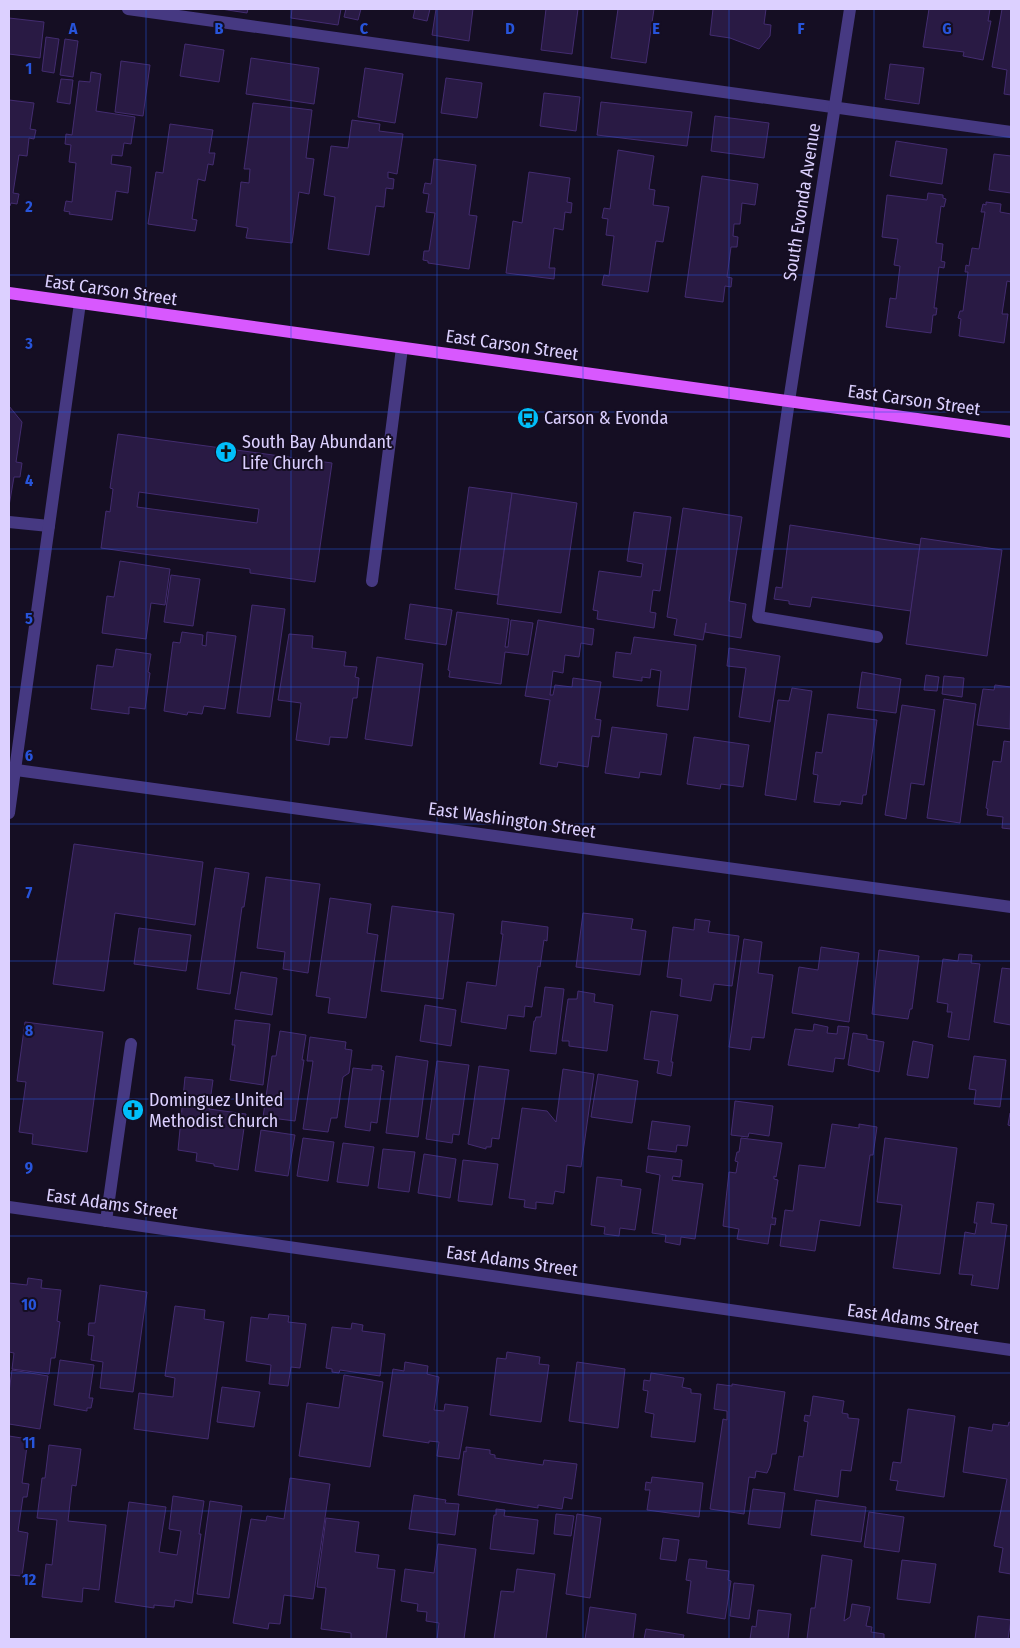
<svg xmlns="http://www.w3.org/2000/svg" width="1020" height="1648" font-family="'Fira Sans Condensed',sans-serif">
  <rect width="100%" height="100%" fill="#150e23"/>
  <g fill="#291a44" stroke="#432c70" fill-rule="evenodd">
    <polygon points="221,9 248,9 247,13"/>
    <polygon points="292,9 341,9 338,25 291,18"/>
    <polygon points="346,9 361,9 358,20 344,17"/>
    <polygon points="415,9 430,9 427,21 413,18"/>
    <polygon points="436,9 473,9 469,41 432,35"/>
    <polygon points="546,9 578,9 572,54 541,50"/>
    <polygon points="618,9 654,9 646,63 611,58"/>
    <polygon points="713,9 766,9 764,24 771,25 770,36 759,49 730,38 710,35"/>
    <polygon points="929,9 990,9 988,21 991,21 983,60 963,56 964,52 923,47"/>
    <polygon points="1002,9 1011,9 1011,95 1004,94 1007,70 992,67"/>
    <polygon points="9,18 44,22 40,58 9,54"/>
    <polygon points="46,37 59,39 54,73 42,71"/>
    <polygon points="65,39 78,41 73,77 60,75"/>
    <polygon points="185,44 224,50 219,82 180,76"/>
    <polygon points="251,58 319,68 314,104 246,94"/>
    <polygon points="121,61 150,65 143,116 115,112"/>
    <polygon points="890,64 924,68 919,104 885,99"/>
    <polygon points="365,68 403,74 395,123 358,117"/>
    <polygon points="91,72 101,74 96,111 135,117 131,144 124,143 122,156 112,155 111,164 131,167 128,193 116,191 112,220 69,214 70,212 64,211 66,201 72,202 76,163 69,162 71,145 65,144 66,134 72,135 79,81 90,82"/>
    <polygon points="446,78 482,83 477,118 441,113"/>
    <polygon points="61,79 73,80 70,104 57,102"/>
    <polygon points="544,93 580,97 576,131 540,126"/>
    <polygon points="9,100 34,103 30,129 36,130 34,139 29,138 27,156 19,155 13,193 19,194 17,204 11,203 10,206 9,206"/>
    <polygon points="601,102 692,112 687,146 597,135"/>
    <polygon points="253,103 312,110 306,158 314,159 309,194 299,192 292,243 246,238 248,228 236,226 241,182 249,183 250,169 244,169"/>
    <polygon points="715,116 769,123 764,158 711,151"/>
    <polygon points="352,120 380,124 379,131 403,134 397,174 388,172 388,178 394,179 393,189 386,188 384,207 376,206 369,255 328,249 335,197 324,195 331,146 348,148"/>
    <polygon points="170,124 213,130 209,153 215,153 213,165 208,164 205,181 198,179 192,219 197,220 195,231 148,224 156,172 163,173"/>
    <polygon points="896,141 947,149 942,184 890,176"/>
    <polygon points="618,150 654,156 649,189 655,190 653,205 669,207 663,242 656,241 648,292 602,285 604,275 609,276 614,236 606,235 608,219 602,218 604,208 610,209"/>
    <polygon points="994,154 1011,156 1011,193 989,190"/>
    <polygon points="434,159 476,165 469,215 477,216 469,269 428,263 428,261 423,260 424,251 429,251 435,213 426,212 429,194 423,193 425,183 431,184"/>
    <polygon points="529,172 570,178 567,202 572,203 571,213 565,212 563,230 554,228 549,268 555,268 554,279 506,273 513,221 522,223"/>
    <polygon points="702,176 758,184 755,205 742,203 740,224 734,224 733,236 738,237 737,247 731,247 727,277 732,278 731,287 725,286 723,302 685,297"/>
    <polygon points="928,193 943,195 943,198 946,199 944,207 941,206 936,243 943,244 941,261 945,262 944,268 939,267 934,308 937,308 936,315 933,315 931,333 886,327 890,298 896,299 900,266 894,265 898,239 882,237 887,195 927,200"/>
    <polygon points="986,202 1001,204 1000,212 1011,214 1011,282 1007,281 1002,314 1008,314 1004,343 959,336 961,319 958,318 960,311 963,311 968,272 965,272 966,265 969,266 972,248 979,249 985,212 981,212 983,204 986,205"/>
    <polygon points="9,406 22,422 16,462 22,463 20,477 14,477 9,506"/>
    <path d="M118 434 332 463 315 582 250 573V569L101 548 106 511 110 512 113 489 110 488ZM139 492 259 509 257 523 137 507Z"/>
    <polygon points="469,487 512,493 498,595 455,589"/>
    <polygon points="512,493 577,503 561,613 497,604"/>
    <polygon points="683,508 742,517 729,601 746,604 741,638 705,632 706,623 703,640 674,635 677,619 667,617"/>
    <polygon points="634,512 671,517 660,591 653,590 650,612 656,613 654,628 597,619 598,611 593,610 599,571 641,577 643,564 627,561"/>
    <polygon points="790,525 920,545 911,611 812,597 810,607 789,604 789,601 774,599 776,587 782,588"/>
    <polygon points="921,538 1002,550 987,656 906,644"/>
    <polygon points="120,561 170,569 165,605 151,603 146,639 102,633 107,596 114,597"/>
    <polygon points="171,575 200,579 193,626 164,622"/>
    <polygon points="410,604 452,610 446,645 405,639"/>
    <polygon points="252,605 285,609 270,717 237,713"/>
    <polygon points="457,612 509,619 505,647 508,647 511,620 533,623 528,655 505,652 501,684 449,677 450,671 448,670"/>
    <polygon points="538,620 594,629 592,645 581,643 579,657 565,655 563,673 553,671 550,695 553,695 555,685 572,687 573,678 601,682 595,719 601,720 599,737 592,736 588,767 558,762 557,767 540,764 550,700 525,696"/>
    <polygon points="182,632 203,635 202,645 206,646 207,632 236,636 225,709 204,706 202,714 188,712 187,715 164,711 173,642 180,643"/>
    <polygon points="289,634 313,636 312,648 346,652 344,666 357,667 355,677 359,678 357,698 353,698 347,738 330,737 329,745 296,740 301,703 278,700"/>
    <polygon points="634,637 696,645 688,710 657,706 661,671 651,669 650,678 642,677 642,681 613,677 616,652 631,654"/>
    <polygon points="729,648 780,656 770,722 739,717 746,668 727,666"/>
    <polygon points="116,649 151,654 148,672 150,673 145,709 129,707 129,714 91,709 97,665 113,667"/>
    <polygon points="377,657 423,664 412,746 365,739"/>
    <polygon points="862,672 901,679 896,713 857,708"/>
    <polygon points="926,675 939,677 937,691 924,690"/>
    <polygon points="944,676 964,678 962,697 942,694"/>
    <polygon points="995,685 1011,687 1010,729 977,725 983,689 994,690"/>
    <polygon points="792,688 812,691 796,800 765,795 778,700 789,701"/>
    <polygon points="944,699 976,704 960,823 927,818"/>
    <polygon points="902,705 935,710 924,785 911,783 906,819 885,815"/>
    <polygon points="828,714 877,720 866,795 863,795 862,804 841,801 840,805 814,802 818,775 813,774 816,752 822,753"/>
    <polygon points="612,727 667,734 661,775 640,772 639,778 605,773"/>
    <polygon points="694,737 749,745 743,787 721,784 720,789 687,784"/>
    <polygon points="1004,741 1011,742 1011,829 1002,828 1003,817 987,815 988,809 986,808 993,761 1001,762"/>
    <polygon points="74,844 203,862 195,925 115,913 104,991 53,984"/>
    <polygon points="215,868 249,873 244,907 242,907 230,994 197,989"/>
    <polygon points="266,877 320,884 308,973 283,969 285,952 257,948"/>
    <polygon points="330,898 371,904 367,933 378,935 366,1018 328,1013 330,998 316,996"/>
    <polygon points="392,906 454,914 443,999 381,991"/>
    <polygon points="583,913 633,919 631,929 646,931 640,975 576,967"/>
    <polygon points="695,919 710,921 708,932 739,936 732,986 714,984 711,1001 680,996 682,979 667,977 673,927 694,930"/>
    <polygon points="502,921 548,927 547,941 544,940 540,967 538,966 532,1007 525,1006 524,1017 508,1015 506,1029 461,1022 467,982 496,986 503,934 501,934"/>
    <polygon points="139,928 191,935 186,971 134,964"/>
    <polygon points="744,939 762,942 758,973 773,975 764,1038 752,1037 750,1050 729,1047"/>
    <polygon points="821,947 859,953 849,1022 792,1013 799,967 818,970"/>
    <polygon points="879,950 919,956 912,1009 910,1009 908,1019 872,1014"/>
    <polygon points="959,954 972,955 971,963 980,964 969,1040 948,1037 952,1012 947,1012 948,1004 937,1002 943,959 958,961"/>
    <polygon points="1002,968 1011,969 1011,1025 994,1022"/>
    <polygon points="241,972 277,978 272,1015 235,1009"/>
    <polygon points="545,987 564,989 556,1054 530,1051 534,1021 535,1021 536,1017 541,1017"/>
    <polygon points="578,991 595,994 594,1002 613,1005 607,1051 569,1046 569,1041 562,1041 568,999 577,999"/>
    <polygon points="425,1005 456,1010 451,1046 420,1041"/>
    <polygon points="651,1011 678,1015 671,1062 673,1062 671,1076 657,1073 659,1061 644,1059"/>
    <polygon points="235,1020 270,1024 263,1085 230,1080 235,1045 232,1045"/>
    <polygon points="25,1022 103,1032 87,1152 32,1144 33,1134 19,1132 26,1082 17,1081"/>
    <polygon points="814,1024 828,1027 827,1033 837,1034 838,1026 849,1027 844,1059 835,1058 833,1072 788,1065 795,1029 813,1031"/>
    <polygon points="280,1031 306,1035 302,1060 304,1060 295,1121 263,1117 272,1056 276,1056"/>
    <polygon points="853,1033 867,1035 867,1039 884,1042 879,1072 848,1065"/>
    <polygon points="310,1037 346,1042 345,1049 352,1050 349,1073 343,1077 337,1118 331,1118 328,1132 303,1129 313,1061 307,1061"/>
    <polygon points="913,1041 933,1045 928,1078 907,1075"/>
    <polygon points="396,1056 428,1061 418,1137 386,1133"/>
    <polygon points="974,1056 1006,1060 1000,1107 974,1104 976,1090 969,1089"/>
    <polygon points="437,1061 469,1065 459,1135 453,1134 452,1143 426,1139"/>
    <polygon points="372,1065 382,1066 381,1070 384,1071 377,1123 371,1122 370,1131 345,1127 353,1068 372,1070"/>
    <polygon points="479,1066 509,1070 499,1139 492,1138 491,1147 486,1147 486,1149 468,1144"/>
    <polygon points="563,1069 594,1074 581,1167 567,1165 564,1193 555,1191 553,1204 536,1202 536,1209 524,1207 525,1200 509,1198 522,1108 547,1111 556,1122"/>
    <polygon points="598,1074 638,1081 632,1123 591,1117"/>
    <polygon points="185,1077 213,1080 209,1109 246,1114 238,1170 214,1166 214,1164 196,1161 197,1153 178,1150"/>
    <polygon points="735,1101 773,1106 769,1136 749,1133 748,1137 731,1135"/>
    <polygon points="1010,1113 1011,1113 1011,1126 1008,1125"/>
    <polygon points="652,1121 690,1126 687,1146 677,1145 676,1152 648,1149"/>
    <polygon points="832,1124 859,1128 859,1124 877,1127 873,1155 870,1155 860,1226 820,1220 815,1251 780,1246 785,1210 793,1211 799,1165 825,1168"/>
    <polygon points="261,1130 295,1135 288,1176 255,1171"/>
    <polygon points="303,1138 334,1142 328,1181 297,1176"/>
    <polygon points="741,1138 782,1143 776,1177 774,1176 774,1179 778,1180 772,1218 776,1218 775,1225 771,1224 768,1244 737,1239 739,1229 723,1226 729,1172 736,1173 738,1162 735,1161 737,1152 739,1152"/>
    <polygon points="885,1138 957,1148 940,1274 893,1268 902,1205 877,1202"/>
    <polygon points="343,1143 374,1147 368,1186 337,1182"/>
    <polygon points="383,1149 415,1152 409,1192 378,1188"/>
    <polygon points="424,1154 456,1159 450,1198 418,1193"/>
    <polygon points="648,1156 682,1160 680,1177 673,1176 672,1180 703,1184 695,1239 681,1237 680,1245 665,1242 666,1235 652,1233 660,1175 646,1172"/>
    <polygon points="463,1160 498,1164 492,1205 458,1201"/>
    <polygon points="597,1177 622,1180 621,1186 641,1189 635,1230 620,1228 619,1236 604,1234 605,1227 591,1225"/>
    <polygon points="977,1202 994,1204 991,1223 1007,1225 998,1289 971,1285 973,1275 959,1274 965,1232 975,1234 977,1223 974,1223"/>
    <polygon points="28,1278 42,1280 41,1288 61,1290 57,1321 60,1322 55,1358 51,1358 49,1374 12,1369 14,1353 9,1352 9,1283 27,1285"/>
    <polygon points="100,1285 147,1292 133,1392 100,1388 103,1362 91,1360 94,1336 88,1335 89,1323 95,1323"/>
    <polygon points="175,1306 205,1310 204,1319 224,1322 208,1439 134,1429 139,1393 173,1397 175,1378 165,1376"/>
    <polygon points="269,1314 289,1316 288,1322 306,1324 300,1368 291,1367 288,1386 269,1384 271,1365 246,1361 251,1317 268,1319"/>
    <polygon points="352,1323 363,1325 362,1331 385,1334 380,1376 340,1370 339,1373 332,1372 332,1369 326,1368 332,1327 351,1329"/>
    <polygon points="507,1352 540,1357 539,1364 549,1365 541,1422 490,1415 497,1358 506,1359"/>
    <polygon points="60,1360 94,1365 89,1398 93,1398 91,1408 87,1408 87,1411 54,1405"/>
    <polygon points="405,1362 428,1366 427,1374 439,1377 434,1410 444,1411 445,1404 468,1407 459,1459 437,1456 439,1442 429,1441 429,1443 383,1436 393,1369 404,1371"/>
    <polygon points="577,1362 625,1369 618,1428 569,1421"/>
    <polygon points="12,1370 48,1376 40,1429 9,1424 9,1392"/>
    <polygon points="651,1373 684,1378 682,1387 691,1389 691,1393 701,1394 695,1442 651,1437 654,1414 645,1412 648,1391 643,1390 644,1380 650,1381"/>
    <polygon points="344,1375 383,1382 370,1467 299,1456 307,1403 339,1408"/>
    <polygon points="717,1384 732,1386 732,1384 785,1392 776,1454 772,1454 770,1466 767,1473 756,1471 755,1478 749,1477 744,1514 710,1509 723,1419 727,1420 727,1411 714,1409"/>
    <polygon points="222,1387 260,1392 254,1427 217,1422"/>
    <polygon points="813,1396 844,1401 842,1413 848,1414 848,1418 859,1419 851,1471 841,1470 838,1497 794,1490 799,1456 803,1457 808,1422 804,1421 805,1415 810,1416"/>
    <polygon points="908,1409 955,1416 944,1497 896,1490 898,1481 890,1480 893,1462 901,1463"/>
    <polygon points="1009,1422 1011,1423 1011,1574 999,1572 1003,1548 994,1546 1007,1479 963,1472 969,1427 992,1431 993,1424 1008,1426"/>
    <polygon points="9,1436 28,1439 22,1483 29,1484 27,1497 23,1497 18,1531 28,1533 22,1576 9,1575"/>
    <polygon points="49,1445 81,1449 76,1486 72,1485 68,1521 106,1525 99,1590 83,1588 82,1602 42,1597 46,1564 52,1565 57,1520 37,1518 42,1478 45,1478"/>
    <polygon points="466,1447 490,1450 490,1454 495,1455 495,1458 543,1465 544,1460 577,1464 572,1499 564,1497 562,1509 538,1505 538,1508 458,1495 464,1451 466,1452"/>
    <polygon points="652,1477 703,1483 699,1517 647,1510 650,1490 645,1490 646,1482 651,1483"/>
    <polygon points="290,1478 330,1484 313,1599 284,1595 280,1624 269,1623 268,1629 233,1623 251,1519 266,1521 267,1516 284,1519"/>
    <polygon points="753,1489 785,1493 780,1528 748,1524"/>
    <polygon points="414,1495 446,1500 445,1503 459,1504 455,1535 409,1529"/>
    <polygon points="173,1496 204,1501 199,1534 201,1534 192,1603 175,1600 174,1607 154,1605 154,1608 115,1602 129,1502 166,1507 159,1552 177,1555 181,1531 169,1529"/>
    <polygon points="816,1500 866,1507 861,1542 811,1535"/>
    <polygon points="210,1501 242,1506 229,1598 197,1594"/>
    <polygon points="496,1509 505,1510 504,1516 538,1520 534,1554 490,1549 494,1515 496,1515"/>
    <polygon points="869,1512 904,1517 899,1552 864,1547"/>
    <polygon points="556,1514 574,1516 571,1536 554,1534"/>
    <polygon points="577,1514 601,1518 590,1598 566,1594"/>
    <polygon points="326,1518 359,1522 355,1552 379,1555 377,1568 395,1570 386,1639 351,1639 351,1633 321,1629 326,1588 317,1587"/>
    <polygon points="663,1538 679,1540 676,1561 660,1559"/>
    <polygon points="438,1544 476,1549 464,1639 437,1639 439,1623 426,1621 427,1612 417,1611 418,1604 401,1601 405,1569 434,1573"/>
    <polygon points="822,1555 852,1560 844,1621 850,1617 852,1604 870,1607 866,1626 872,1627 871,1632 884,1634 884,1639 807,1639 811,1608 815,1608"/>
    <polygon points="689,1559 707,1561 706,1568 729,1571 728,1580 731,1581 725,1619 687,1613 691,1581 686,1580"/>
    <polygon points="902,1560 936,1564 930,1603 897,1599"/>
    <polygon points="517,1569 555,1574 546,1639 494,1639 501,1591 514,1592"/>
    <polygon points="734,1583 754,1585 749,1619 730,1616"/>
    <polygon points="590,1607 636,1614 633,1639 585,1639"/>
    <polygon points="758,1610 791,1614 788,1639 750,1639 752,1626 756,1627"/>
    <polygon points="978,1616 1011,1620 1008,1639 975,1639"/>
    <polygon points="646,1629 684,1635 683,1639 644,1639"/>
  </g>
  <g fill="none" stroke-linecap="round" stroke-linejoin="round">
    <g stroke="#463982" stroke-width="12">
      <polyline points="128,9 1011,132"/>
      <polyline points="850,9 789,401 758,617 877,637"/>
      <polyline points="9,522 49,526"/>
      <polyline points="372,581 402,348"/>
      <polyline points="9,769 1011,907"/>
      <polyline points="9,813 80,303"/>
      <polyline points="9,1207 1011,1350"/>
      <polyline points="106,1221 131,1044"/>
    </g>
    <polyline stroke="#d858fe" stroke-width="12" points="9,293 1011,432"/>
  </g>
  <path fill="none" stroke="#2754da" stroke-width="1" stroke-opacity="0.55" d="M146 9V1639M291 9V1639M437 9V1639M583 9V1639M729 9V1639M874 9V1639M9 137H1011M9 275H1011M9 412H1011M9 549H1011M9 687H1011M9 824H1011M9 961H1011M9 1099H1011M9 1236H1011M9 1373H1011M9 1511H1011"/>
  <defs>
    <g id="bus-disc" transform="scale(1.125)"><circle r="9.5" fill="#01befa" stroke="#150e23"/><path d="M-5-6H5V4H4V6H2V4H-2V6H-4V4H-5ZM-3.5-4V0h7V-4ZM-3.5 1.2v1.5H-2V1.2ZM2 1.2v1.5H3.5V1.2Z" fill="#111"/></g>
    <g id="church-disc" transform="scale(1.125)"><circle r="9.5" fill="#01befa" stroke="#150e23"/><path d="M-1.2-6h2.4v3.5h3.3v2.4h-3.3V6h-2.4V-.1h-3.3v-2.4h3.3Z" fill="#111"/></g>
  </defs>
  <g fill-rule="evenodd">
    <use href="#bus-disc" x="528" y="418"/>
    <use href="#church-disc" x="226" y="452"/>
    <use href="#church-disc" x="133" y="1110"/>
  </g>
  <g text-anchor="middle" stroke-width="4" stroke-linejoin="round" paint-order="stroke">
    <g font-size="18" fill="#dcd0ff" stroke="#150e23">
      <text transform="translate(802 202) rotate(-81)" y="6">South Evonda Avenue</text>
      <text transform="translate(111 290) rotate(8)" y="6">East Carson Street</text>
      <text transform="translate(512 345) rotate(8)" y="6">East Carson Street</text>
      <text transform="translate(914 400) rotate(8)" y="6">East Carson Street</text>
      <text transform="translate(512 820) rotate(8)" y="6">East Washington Street</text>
      <text transform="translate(112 1204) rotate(8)" y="6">East Adams Street</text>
      <text transform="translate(512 1261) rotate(8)" y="6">East Adams Street</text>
      <text transform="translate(913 1319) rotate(8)" y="6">East Adams Street</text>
    </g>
    <g font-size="18" fill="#dcd0ff" stroke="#150e23" text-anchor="start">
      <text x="544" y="424">Carson &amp; Evonda</text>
      <text x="242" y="448">South Bay Abundant<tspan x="242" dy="21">Life Church</tspan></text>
      <text x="149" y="1106">Dominguez United<tspan x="149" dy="21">Methodist Church</tspan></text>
    </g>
  </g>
  <g font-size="16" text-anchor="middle" font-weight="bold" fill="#2754da" stroke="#150e23" stroke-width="4" stroke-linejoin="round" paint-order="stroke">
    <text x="73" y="34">A</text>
    <text x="219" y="34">B</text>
    <text x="364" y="34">C</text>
    <text x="510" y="34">D</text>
    <text x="656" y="34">E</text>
    <text x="801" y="34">F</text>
    <text x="947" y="34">G</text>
    <text x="29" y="74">1</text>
    <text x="29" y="212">2</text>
    <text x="29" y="349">3</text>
    <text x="29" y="486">4</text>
    <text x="29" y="624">5</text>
    <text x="29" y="761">6</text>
    <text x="29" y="898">7</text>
    <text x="29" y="1036">8</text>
    <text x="29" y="1173">9</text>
    <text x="29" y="1310">10</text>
    <text x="29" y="1448">11</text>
    <text x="29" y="1585">12</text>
  </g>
  <rect width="1020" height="1648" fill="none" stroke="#dcd0ff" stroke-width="20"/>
</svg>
